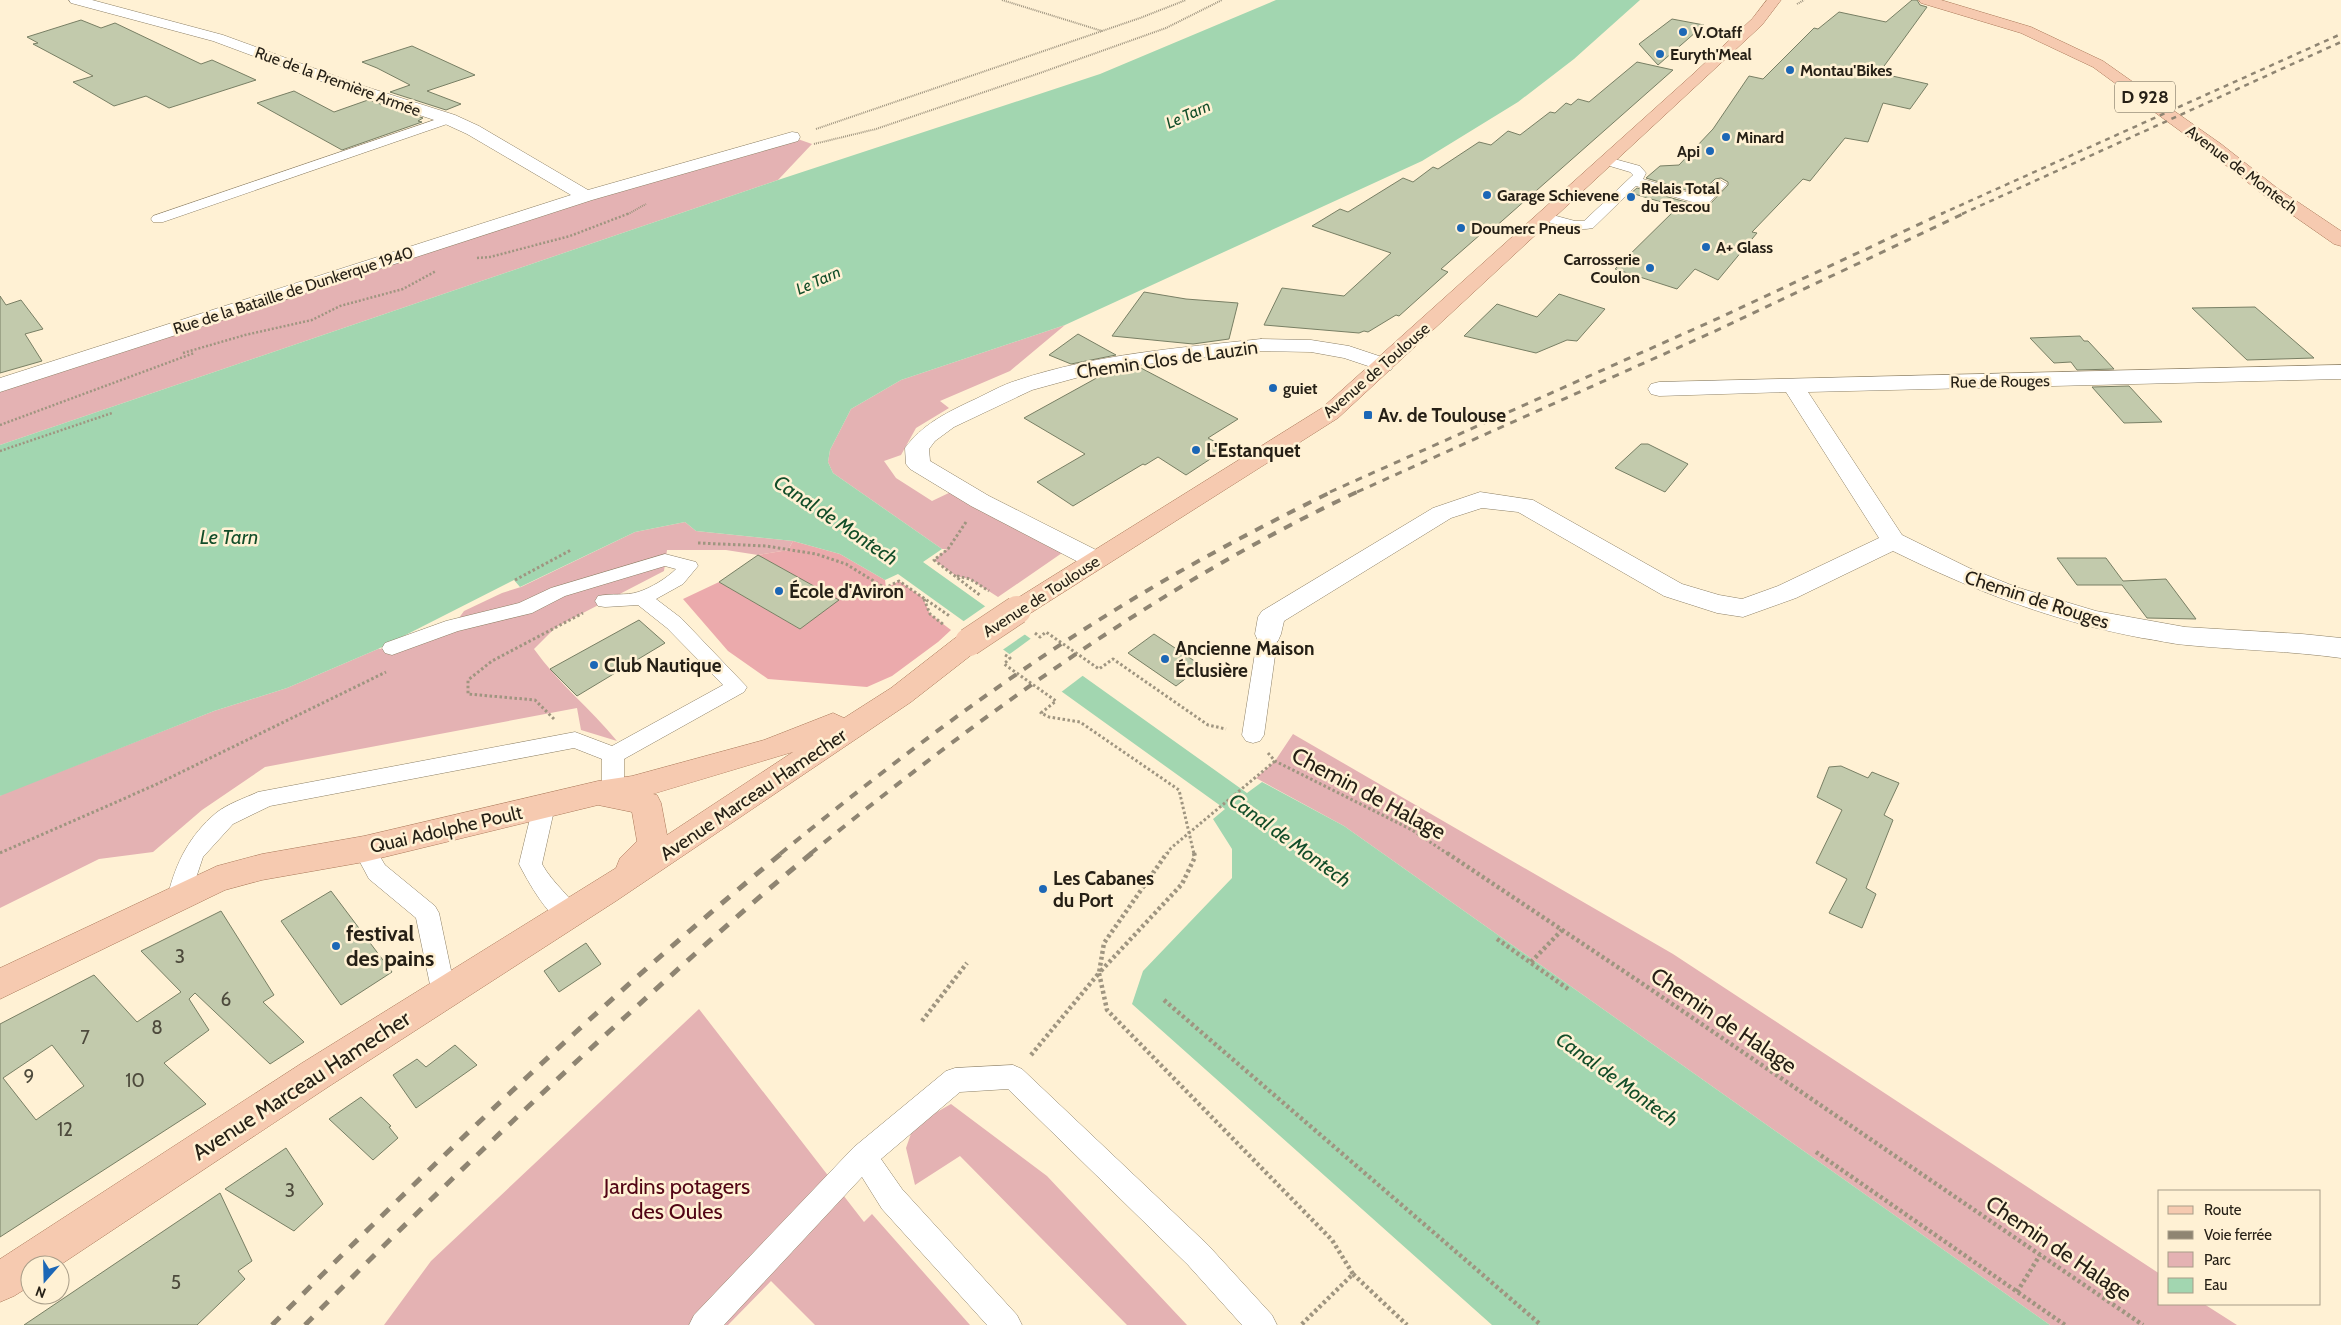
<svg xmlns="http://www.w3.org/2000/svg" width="2341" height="1325" font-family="Cabin,sans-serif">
  <rect width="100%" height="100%" fill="#fff1d4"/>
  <g fill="#e4b2b3">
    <polygon points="792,137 812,144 778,180 0,445 0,385"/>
    <polygon points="1065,325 1010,371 940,401 949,408 916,428 901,455 884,461 896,478 932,501 953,491 1062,553 998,597 970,579 956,576 934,560 947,549 942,549 833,473 828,462 830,450 851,409 901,380"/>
    <path d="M685 522 696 531 793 541 788 550 758 555 726 550H667L664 571 556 627 534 649C557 682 591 709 617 741L581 730 577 708 265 767 202 810 153 852 99 859 0 908V796L3 794 214 711 287 688 378 649 392 648 453 626 464 611 502 593 521 587 635 532Z"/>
    <polygon points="1293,734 1673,954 2160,1274 2160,1304 2204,1304 2237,1325 2050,1325 1344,826 1256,778 1275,761"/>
    <polygon points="699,1009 864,1222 872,1214 970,1325 815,1325 771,1281 728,1325 384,1325 431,1261"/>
    <polygon points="951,1104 1047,1176 1187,1325 1127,1325 960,1156 915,1185 906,1148 914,1125"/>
  </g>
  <polygon fill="#ebaaac" points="793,541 840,554 885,580 886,588 899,581 923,598 930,614 951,630 938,642 892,676 867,687 768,679 728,651 683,599 719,582 800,629 838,600 758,555 788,550"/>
  <polygon fill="#a2d6b0" points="1276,0 1640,0 1574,59 1518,102 1422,161 1065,325 901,380 851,409 830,450 828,462 833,473 942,549 923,562 1247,793 1262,782 1344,826 2050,1325 1492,1325 1132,1004 1143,971 1232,878 1232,849 1213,819 1225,809 898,574 885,580 840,554 793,541 696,531 685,522 635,532 520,587 514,580 378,649 287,688 214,711 0,796 0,445 778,180 1100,74"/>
  <g fill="#fff1d4">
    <polygon points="987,605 1027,633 1001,651 961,623"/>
    <polygon points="1033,637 1085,674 1060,693 1007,656"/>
  </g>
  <g fill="#c2caac" stroke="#787f64" fill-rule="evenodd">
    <polygon points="1912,0 1917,0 1920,5 1927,7 1879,73 1928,84 1910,109 1883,103 1868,142 1845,138 1810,181 1803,179 1752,232 1757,233 1718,280 1695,269 1677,289 1615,269 1678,207 1631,193 1637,188 1703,207 1709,205 1728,185 1728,182 1721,178 1715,179 1699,194 1646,178 1660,166 1679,165 1713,129 1749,76 1763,79 1814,28 1818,29 1839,12 1886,22"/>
    <polygon points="1672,19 1704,25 1658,65 1639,44"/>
    <polygon points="81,20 101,28 115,23 201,64 212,60 256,80 169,108 146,96 114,106 73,82 93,76 33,44 38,43 27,37"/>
    <polygon points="412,46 475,75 427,91 461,104 446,110 390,92 410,85 377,68 362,62"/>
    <polygon points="1637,62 1673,70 1494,228 1489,227 1441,269 1448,272 1399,316 1396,315 1368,332 1364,331 1359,333 1264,325 1282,288 1344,296 1391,253 1312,226 1340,209 1348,212 1403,178 1413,182 1433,167 1438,169 1479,142 1491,145 1508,131 1520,135 1550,112 1555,113 1566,103 1571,105 1578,99 1589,102"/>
    <polygon points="294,91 334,112 368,100 423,118 418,121 422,122 342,150 257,103"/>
    <polygon points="1144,292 1186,299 1238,303 1229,339 1193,344 1112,336"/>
    <polygon points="1559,294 1605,309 1577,341 1567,340 1536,353 1464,336 1497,304 1537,317"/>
    <polygon points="0,296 6,305 21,300 43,329 25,334 42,361 0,373"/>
    <polygon points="2255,307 2314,358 2247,360 2192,308"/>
    <polygon points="1078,334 1116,355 1071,364 1049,355"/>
    <polygon points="2080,336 2084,341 2088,341 2114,369 2077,370 2071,362 2054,363 2030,338"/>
    <polygon points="1139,367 1238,419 1208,438 1227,448 1186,475 1158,457 1145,465 1143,464 1073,506 1037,482 1085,454 1024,418 1102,375 1100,375"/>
    <polygon points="2129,386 2162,422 2124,423 2092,387"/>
    <polygon points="1641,444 1648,444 1688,464 1665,492 1615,468"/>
    <polygon points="758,555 839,600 800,629 719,582"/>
    <polygon points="2057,558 2106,558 2123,581 2166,579 2196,619 2147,618 2122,585 2077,585"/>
    <polygon points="639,620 665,643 577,696 550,669"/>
    <polygon points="1154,634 1202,666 1176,686 1128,653"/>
    <polygon points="1841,766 1868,778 1872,772 1899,783 1884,815 1893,820 1866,888 1876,894 1862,928 1829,913 1847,879 1816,863 1842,810 1817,797 1829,767"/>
    <polygon points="331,891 392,972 341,1005 281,921"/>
    <path d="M221 911 274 995 263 1002 304 1042 270 1064 195 993 189 999 209 1030 164 1063 206 1104 0 1237V1024L94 975 137 1022 181 992 141 951ZM52 1045 84 1086 36 1120 3 1078Z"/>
    <polygon points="586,943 601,964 559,992 544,971"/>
    <polygon points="455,1045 477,1065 416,1108 393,1075 417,1059 426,1067"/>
    <polygon points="361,1097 391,1126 389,1127 398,1138 373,1160 329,1119"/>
    <polygon points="286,1148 323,1204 294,1231 225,1189"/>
    <polygon points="220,1193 252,1261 238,1271 245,1279 197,1325 24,1325"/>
  </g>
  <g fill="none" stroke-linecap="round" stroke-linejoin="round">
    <g stroke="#8d8066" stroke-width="1">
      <g id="lane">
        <polygon points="449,115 453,116 455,119 453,122 163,222 153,222 151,219 153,216"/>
        <path d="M1607 157 1640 166 1646 173 1643 179 1700 196 1715 181 1720 180 1727 184 1708 204 1703 205 1636 186 1593 228C1575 232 1557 224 1540 220L1538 217 1545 213 1575 221H1584L1633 175 1630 172 1603 164 1601 161Z"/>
        <path d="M665 554 696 562 698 566 683 584 656 599 681 618 747 687 744 692 624 759V791L621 797 613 799 605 797 602 791V759L574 748 270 806 233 824 203 857 188 902 180 905 172 902 168 895C176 862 190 835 216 813 227 804 245 798 258 792L575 732 612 746 723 685 667 628 638 605 605 607 598 606 595 601 598 596C611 593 626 596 638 592 651 588 667 578 676 569L665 566 565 596 532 613 458 631 392 655 385 653 382 648 385 643 446 621 519 603 551 588Z"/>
        <polygon points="1268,627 1275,629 1278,634 1264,735 1260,741 1253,743 1246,741 1242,735 1258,634 1261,629"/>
        <path d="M544 797 552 800 555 806 542 864C553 884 572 897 581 915L577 922C575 923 572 925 570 925 552 926 526 878 519 864L533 806 536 800Z"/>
        <polygon points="364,840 372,843 385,865 435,906 439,913 456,994 453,1002 444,1005 435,1002 432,994 416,918 369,879 353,849 356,843"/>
        <polygon points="1013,1065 1022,1069 1208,1245 1272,1315 1277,1325 1242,1325 1188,1265 1008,1089 960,1092 881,1159 902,1189 1017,1315 1022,1325 987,1325 882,1209 862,1177 724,1325 689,1325 694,1315 854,1147 946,1071 955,1068"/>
      </g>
    </g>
    <g stroke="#8d8066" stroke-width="1">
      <g id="street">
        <polygon points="69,0 92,0 223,35 357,84 455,115 479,126 588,190 792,132 798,133 800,137 798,141 592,200 0,392 0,378 571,195 467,134 443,123 345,90 213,41 71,3"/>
        <path d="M1261 339 1311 340 1349 346 1391 360 1394 365 1391 370 1383 371 1344 358 1311 352 1261 351 1139 365 1083 376 1032 390 954 427 935 441 929 449 930 461 989 496 1104 554 1108 560 1104 566 1095 568 1086 566 971 506 910 469 906 464 905 448C922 425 944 414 969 402 985 395 1001 385 1018 380 1096 354 1179 348 1261 339Z"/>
        <path d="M2341 365V379L1808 392 1902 535 1969 568 2016 587 2096 611 2185 627 2302 634 2341 638V658C2290 651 2238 650 2186 645 2172 644 2157 640 2142 638 2053 621 1974 591 1893 551L1796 598 1743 617 1717 613 1664 596 1518 512 1482 508 1451 518 1284 621 1281 634 1278 641 1268 643 1258 641 1255 634 1258 617 1262 611 1433 508 1480 492 1533 500 1682 584 1719 595 1742 599 1778 586 1879 538 1786 392 1659 396 1651 394 1648 389 1651 384 1659 382Z"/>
      </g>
    </g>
    <g stroke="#a97758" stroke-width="1">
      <g id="primary">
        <polygon points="1767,0 1781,0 1762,25 1338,418 1026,616 1017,619 1008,616 1004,610 1008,604 1322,408 1692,75 1752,19"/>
        <polygon points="1919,0 1941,0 2031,27 2103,61 2221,144 2277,188 2341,231 2341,246 2334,244 2265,196 2209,152 2093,67 2021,33 1921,3"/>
        <path d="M969 633 979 635 983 642 979 649 911 702 616 901 328 1087 60 1265H30V1286L14 1296 0 1302V1259L302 1063 616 868 620 858 637 841 632 812 598 805 364 862 262 880 225 890 0 999V968L217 866 262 854 364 836 598 781 632 776 764 740 833 713 844 718 891 688 959 635ZM793 752 667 835 661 803 657 795 653 794Z"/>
      </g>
    </g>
    <g stroke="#9f9580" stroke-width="2" stroke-dasharray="1 1" stroke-linecap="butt">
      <polyline points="1002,0 1102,31"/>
      <polyline points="1797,4 1804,0"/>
      <polyline points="816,129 1140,18 1186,0"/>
      <polyline points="814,144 876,129 1040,73 1166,28 1222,0"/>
      <polyline points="628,214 646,204"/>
    </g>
    <g stroke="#9f9580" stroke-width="2.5" stroke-dasharray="2 2" stroke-linecap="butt">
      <polyline points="477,258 490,257 570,236 630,213"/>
      <polyline points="183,353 245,335 312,320 340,306 403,289 436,271"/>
      <polyline points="0,425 194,353"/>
      <polyline points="0,451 112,413"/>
    </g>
    <g stroke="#9f9580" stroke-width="3" stroke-dasharray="2.5 2.5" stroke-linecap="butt">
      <polyline points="966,522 948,549 934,560 981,596"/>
      <polyline points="698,543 766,546 816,554 846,564 885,588 899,581 951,617"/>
      <polyline points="957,576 970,579 989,591"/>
      <polyline points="515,580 571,550"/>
      <polyline points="924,599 930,614 944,625"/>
      <polyline points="1035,633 1040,637 1046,632 1099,669 1113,659 1208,725 1226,729"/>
      <polyline points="1005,655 1010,658 1004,664 1056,701 1041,713 1049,717 1080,722 1179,790 1194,854"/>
      <polyline points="554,719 535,700 468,694 468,680 492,661 583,613"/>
      <polyline points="1268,753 1275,761 1412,830 1448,854"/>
      <polyline points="0,853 155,785 386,672"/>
      <polyline points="1167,854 1171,848 1275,761"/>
    </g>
    <g stroke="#9f9580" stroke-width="4.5" stroke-dasharray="3 3" stroke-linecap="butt">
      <polyline points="1194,853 1195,857 1182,884 1099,973 1107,1010 1332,1240 1353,1274 1301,1325"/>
      <polyline points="1447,853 1640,982 2143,1325"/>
      <polyline points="1497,939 1568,989"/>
      <polyline points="1531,962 1562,930"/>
      <polyline points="1164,1000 1541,1325"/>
      <polyline points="922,1021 967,963"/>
      <polyline points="1031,1055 1099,973 1104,943 1167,853"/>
      <polyline points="1816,1152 2065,1325"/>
      <polyline points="1353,1274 1407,1325"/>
      <polyline points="2017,1292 2040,1255"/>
    </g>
    <use href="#lane" fill="#fff" fill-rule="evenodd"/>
    <use href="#street" fill="#fff" fill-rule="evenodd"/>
    <use href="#primary" fill="#f6cab0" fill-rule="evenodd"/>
    <g stroke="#8f8572" stroke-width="2.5" stroke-dasharray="5 5" stroke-linecap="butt">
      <polyline points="1941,214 2341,34"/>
      <polyline points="1962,214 2341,42"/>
    </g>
    <g stroke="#8f8572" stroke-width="3" stroke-dasharray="7 7" stroke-linecap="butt">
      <polyline points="1330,492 1721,317 1943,213"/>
      <polyline points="1357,492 1713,332 1965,213"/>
    </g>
    <g stroke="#8f8572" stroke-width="4" stroke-dasharray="9 9" stroke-linecap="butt">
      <path d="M780 854C895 760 1015 669 1143 593 1205 556 1268 523 1333 491"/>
      <path d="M810 854C981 715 1159 585 1359 491"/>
    </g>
    <g stroke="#8f8572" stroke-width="5" stroke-dasharray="11 11" stroke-linecap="butt">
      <path d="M272 1325C435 1161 603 1000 782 853"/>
      <path d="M305 1325C408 1220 515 1117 624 1018 686 962 747 906 812 853"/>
    </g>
    <g stroke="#a97758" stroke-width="29" stroke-linecap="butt">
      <polyline id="primary-bridge" points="969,642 1017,610"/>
    </g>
    <use href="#primary-bridge" stroke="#f6cab0" stroke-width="28"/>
  </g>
  <g fill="#1c67b6" stroke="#fff1d4" stroke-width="2">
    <circle cx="1683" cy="32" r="5"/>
    <circle cx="1660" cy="54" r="5"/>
    <circle cx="1790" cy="70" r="5"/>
    <circle cx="1726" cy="137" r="5"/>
    <circle cx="1710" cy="151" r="5"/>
    <circle cx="1487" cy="195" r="5"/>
    <circle cx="1631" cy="197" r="5"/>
    <circle cx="1461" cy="228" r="5"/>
    <circle cx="1706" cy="247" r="5"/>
    <circle cx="1650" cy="268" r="5"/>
    <circle cx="1273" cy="388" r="5"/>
    <rect x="1363" y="410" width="10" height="10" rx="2.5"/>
    <circle cx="1196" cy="450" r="5"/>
    <circle cx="779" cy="591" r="5"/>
    <circle cx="1165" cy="659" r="5"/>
    <circle cx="594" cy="665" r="5"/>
    <circle cx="1043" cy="889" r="5"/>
    <circle cx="336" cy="946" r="5"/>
  </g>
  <g text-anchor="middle" stroke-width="5" stroke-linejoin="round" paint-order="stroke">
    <g font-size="16" font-weight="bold" fill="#262016" stroke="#fff1d4" text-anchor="start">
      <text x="1693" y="38">V.Otaff</text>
      <text x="1670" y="60">Euryth'Meal</text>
      <text x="1800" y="76">Montau'Bikes</text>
      <text x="1736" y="143">Minard</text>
      <text x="1700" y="157" text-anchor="end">Api</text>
      <text x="1641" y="194">Relais Total<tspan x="1641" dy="18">du Tescou</tspan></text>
      <text x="1497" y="201">Garage Schievene</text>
      <text x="1471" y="234">Doumerc Pneus</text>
      <text x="1716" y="253">A+ Glass</text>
      <text x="1640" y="265" text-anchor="end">Carrosserie<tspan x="1640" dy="18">Coulon</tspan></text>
      <text x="1283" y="394">guiet</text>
    </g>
    <g font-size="16" fill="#262016" stroke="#fff1d4">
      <text transform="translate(338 81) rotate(20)" y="6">Rue de la Première Armée</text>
      <text transform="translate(2242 169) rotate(37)" y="6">Avenue de Montech</text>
      <text transform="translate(293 290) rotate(-18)" y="6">Rue de la Bataille de Dunkerque 1940</text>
      <text transform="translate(1376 370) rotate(-41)" y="6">Avenue de Toulouse</text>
      <text transform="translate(2000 381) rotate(-1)" y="6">Rue de Rouges</text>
      <text transform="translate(1041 596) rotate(-33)" y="6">Avenue de Toulouse</text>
    </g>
    <g font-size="16" font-style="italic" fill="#124d29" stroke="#fff1d4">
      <text transform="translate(1188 114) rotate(-24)" y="6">Le Tarn</text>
      <text transform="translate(818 280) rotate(-24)" y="6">Le Tarn</text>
    </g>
    <rect fill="#fff1d4" stroke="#675f4f" stroke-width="1" x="2115" y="81.5" width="60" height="31" rx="4"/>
    <g font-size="18" font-weight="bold" fill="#262016">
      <text x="2145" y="103">D 928</text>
    </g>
    <g font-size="19" fill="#262016" stroke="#fff1d4">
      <text transform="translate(1167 359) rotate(-8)" y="7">Chemin Clos de Lauzin</text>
      <text transform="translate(2037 599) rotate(18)" y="7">Chemin de Rouges</text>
      <text transform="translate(753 794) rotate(-34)" y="7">Avenue Marceau Hamecher</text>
      <text transform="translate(446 829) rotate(-13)" y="7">Quai Adolphe Poult</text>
    </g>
    <g font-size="19" font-weight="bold" fill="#262016" stroke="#fff1d4" text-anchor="start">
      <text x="1378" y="422">Av. de Toulouse</text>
      <text x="1206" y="457">L'Estanquet</text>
      <text x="789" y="598">École d'Aviron</text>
      <text x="1175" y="655">Ancienne Maison<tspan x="1175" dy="22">Éclusière</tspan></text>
      <text x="604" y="672">Club Nautique</text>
      <text x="1053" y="885">Les Cabanes<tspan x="1053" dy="22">du Port</tspan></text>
    </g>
    <g font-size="19" fill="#4d4a3c">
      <text x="180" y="963">3</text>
      <text x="226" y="1006">6</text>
      <text x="157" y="1034">8</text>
      <text x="85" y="1044">7</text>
      <text x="29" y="1083">9</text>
      <text x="135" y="1087">10</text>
      <text x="65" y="1136">12</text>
      <text x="290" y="1197">3</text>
      <text x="176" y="1289">5</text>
    </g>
    <g font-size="20" font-style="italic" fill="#124d29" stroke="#fff1d4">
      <text transform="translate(836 520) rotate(34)" y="7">Canal de Montech</text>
      <text x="229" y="544">Le Tarn</text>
      <text transform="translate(1290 840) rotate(36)" y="7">Canal de Montech</text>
      <text transform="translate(1617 1079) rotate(36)" y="7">Canal de Montech</text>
    </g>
    <g font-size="22" fill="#262016" stroke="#fff1d4">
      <text transform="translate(1369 793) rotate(28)" y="8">Chemin de Halage</text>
      <text transform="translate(1724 1020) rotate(34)" y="8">Chemin de Halage</text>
      <text transform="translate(301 1085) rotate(-33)" y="8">Avenue Marceau Hamecher</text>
      <text transform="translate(2059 1248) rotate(34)" y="8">Chemin de Halage</text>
    </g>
    <g font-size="22" font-weight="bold" fill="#262016" stroke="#fff1d4" text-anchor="start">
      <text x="346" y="941">festival<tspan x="346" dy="25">des pains</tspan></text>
    </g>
    <g font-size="22" fill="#520515" stroke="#fff1d4">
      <text x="677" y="1194">Jardins potagers<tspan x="677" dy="25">des Oules</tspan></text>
    </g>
  </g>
  <rect x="2158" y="1190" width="162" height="115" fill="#fff1d4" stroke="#a89d88"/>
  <rect x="2168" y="1206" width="25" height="8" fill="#f6cab0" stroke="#a89d88"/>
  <text x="2204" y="1215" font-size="15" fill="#262016">Route</text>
  <rect x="2168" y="1231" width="25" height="8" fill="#8f8572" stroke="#a89d88"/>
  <text x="2204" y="1240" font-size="15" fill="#262016">Voie ferrée</text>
  <rect x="2168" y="1252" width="25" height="15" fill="#e4b2b3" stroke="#a89d88"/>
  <text x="2204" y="1265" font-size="15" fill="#262016">Parc</text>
  <rect x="2168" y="1278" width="25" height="15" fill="#a2d6b0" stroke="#a89d88"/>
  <text x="2204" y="1290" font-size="15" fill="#262016">Eau</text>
  <g transform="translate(45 1280) rotate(200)"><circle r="24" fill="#fff1d4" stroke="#a89d88"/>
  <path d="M0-4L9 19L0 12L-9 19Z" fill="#1c67b6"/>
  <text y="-8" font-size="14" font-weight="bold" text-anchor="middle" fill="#262016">N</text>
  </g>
</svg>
